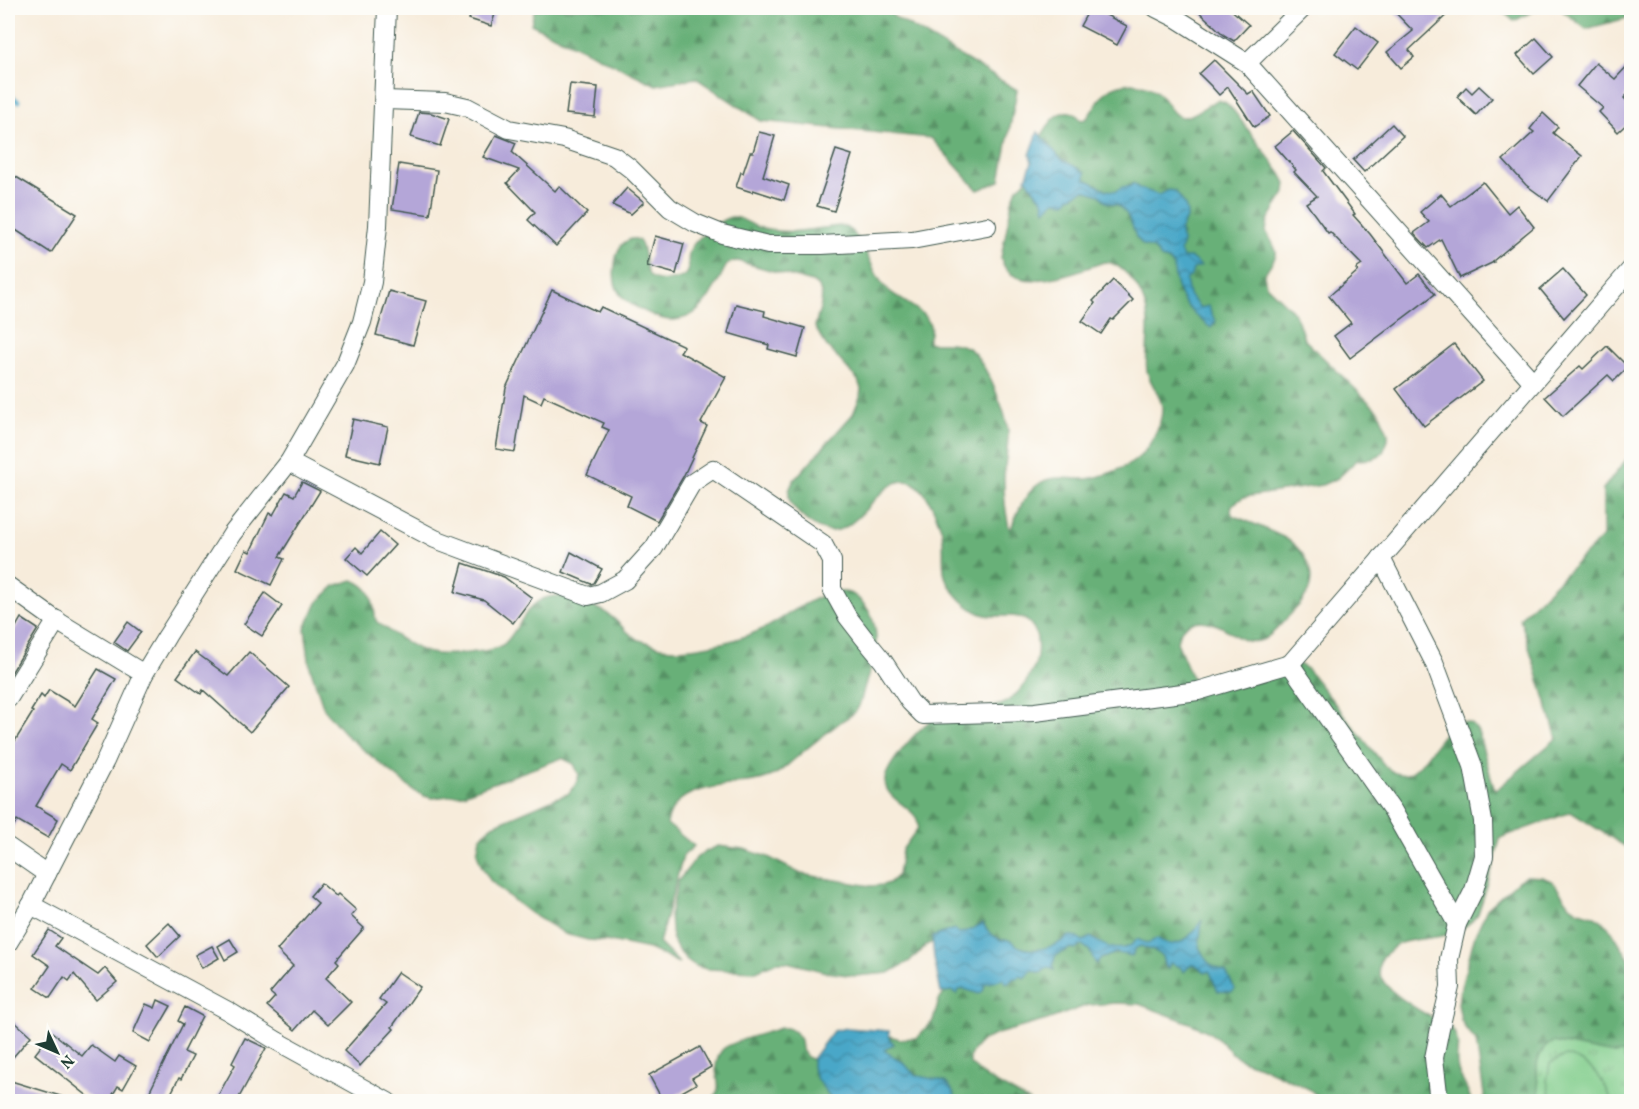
<svg xmlns="http://www.w3.org/2000/svg" width="1639" height="1109" font-family="Vollkorn,serif">
  <defs>
    <pattern id="grass-tufts" width="24" height="20" patternUnits="userSpaceOnUse" patternTransform="scale(1.5)"><rect width="24" height="20" fill="#81cd8c"/><path d="M3 7l-1-3M5 7V3M7 7l1-3M15 17l-1-3M17 17v-4M19 17l1-3" fill="none" stroke="#69a873"/></pattern>
    <pattern id="forest-firs" width="22" height="20" patternUnits="userSpaceOnUse" patternTransform="scale(1.5)"><rect width="22" height="20" fill="#68b078"/><path d="M5 1l3.5 6h-7zM16 11l3.5 6h-7z" fill="#559063"/></pattern>
    <pattern id="water-waves" width="16" height="10" patternUnits="userSpaceOnUse" patternTransform="scale(1.5)"><rect width="16" height="10" fill="#4aa7c8"/><path d="M0 5q4-4 8 0t8 0" fill="none" stroke="#3d89a3"/></pattern>
  </defs>
  <rect width="100%" height="100%" fill="#fdfcf7"/>
  <filter id="ink" filterUnits="userSpaceOnUse"><feTurbulence type="fractalNoise" baseFrequency=".0167" numOctaves="2"/><feDisplacementMap in="SourceGraphic" scale="12" xChannelSelector="R" yChannelSelector="G"/><feConvolveMatrix kernelMatrix="1 2 1 2 8 2 1 2 1" color-interpolation-filters="sRGB"/></filter>
  <filter id="wash" filterUnits="userSpaceOnUse"><feTurbulence type="fractalNoise" baseFrequency=".008" numOctaves="4" result="noise"/><feDisplacementMap in="SourceGraphic" scale="24" xChannelSelector="R" yChannelSelector="G"/><feGaussianBlur stdDeviation="1.35" result="paint"/><feColorMatrix in="noise" values="0 0 0 0 0 0 0 0 0 0 0 0 0 0 0 0 0 1.4 0 .05"/><feComposite in="paint" operator="in"/></filter>
  <g filter="url(#wash)">
    <rect width="100%" height="100%" fill="#f7ecdb"/>
    <polygon fill="url(#grass-tufts)" stroke="#508560" stroke-width="1.5" points="1631,989 1631,1101 1510,1102 1520,1012"/>
    <g fill="url(#forest-firs)" stroke="#447656" stroke-width="1.5">
      <polygon points="535,8 887,8 893,16 1017,90 1000,181 978,190 931,138 761,121 696,78 656,85 531,24"/>
      <polygon points="1499,8 1539,8 1514,21"/>
      <polygon points="1559,8 1631,8 1631,17 1586,29"/>
      <path d="M1132 83C1142 85 1151 86 1158 93 1167 100 1171 118 1185 117 1197 115 1207 104 1218 100L1226 103 1234 111 1281 174 1286 183 1285 193 1268 220 1266 231C1281 259 1279 249 1264 275L1266 285 1292 310 1298 321 1304 339 1379 412 1388 433V440L1383 452 1378 456 1372 459 1357 460 1338 478 1322 485 1244 497 1232 505 1231 510 1232 515C1237 518 1243 519 1249 522 1260 526 1272 532 1283 537 1301 546 1316 569 1309 590 1305 601 1294 610 1286 619 1279 626 1272 636 1262 640 1256 642 1250 642 1244 640 1235 637 1229 630 1220 626 1202 618 1181 618 1177 642L1194 683 1297 663 1306 668 1312 675 1385 766C1421 800 1433 723 1464 722 1471 722 1475 726 1478 732L1495 791 1557 738 1520 618 1603 537V489L1631 454V848L1629 849 1571 812 1500 838 1495 860 1478 914C1461 935 1446 936 1421 939 1413 940 1405 941 1398 944 1394 946 1391 950 1387 953 1353 981 1432 1017 1451 1028 1464 1044 1453 1053 1458 1070 1461 1081 1469 1089 1471 1101H1323L1309 1089 1260 1066 1244 1061 1232 1053 1217 1038 1207 1031 1190 1023 1139 1004 1117 1003 1088 1005 1047 1020 997 1034 983 1040 974 1049 970 1056V1064L987 1078 1028 1101H952L913 1079 879 1053 886 1035 900 1039 917 1038 933 1021 939 1000 951 985 948 936 928 944 910 961 889 973 855 976 826 972 787 962H777L756 971 707 969 696 966 687 960 678 950 672 939 670 916 678 881 697 857 707 851 718 846 744 849 768 857 801 874 871 886 883 885 889 883 898 875 902 850 918 828C918 825 918 822 917 819 911 806 886 799 885 782 883 769 921 724 934 719 940 716 949 716 956 714 969 711 993 709 1004 703 1019 695 1029 679 1035 665 1038 656 1039 638 1034 629 1023 609 1002 619 985 615 969 611 953 593 946 579 940 567 947 541 940 525 935 511 923 481 905 481 874 480 853 554 811 524 804 519 797 512 792 505 786 495 789 489 794 480L853 414 860 397 861 389 858 380 826 345 815 327C818 311 830 291 812 282L738 261C734 261 733 261 729 263 726 265 724 270 722 274 711 295 700 320 671 320 662 320 654 316 646 312 622 301 611 292 615 264 616 255 619 245 627 241 648 229 642 269 650 276 656 282 669 281 676 279 697 275 684 263 690 250 694 240 717 222 728 218 738 214 747 223 757 227 761 228 766 229 771 230 795 235 819 227 843 226 864 234 870 270 884 286 895 299 925 309 930 325 932 331 929 337 927 343 940 343 957 341 968 348 985 359 1008 415 1008 435 1008 450 1004 466 1004 481 1004 497 1006 516 1010 531 1017 513 1026 488 1046 480 1058 475 1073 480 1086 479 1101 477 1125 469 1137 459 1149 449 1163 424 1162 407 1161 395 1151 385 1148 374 1145 367 1147 358 1147 351 1148 334 1150 318 1144 302 1138 286 1123 262 1104 262 1078 271 1011 299 1001 258L1012 201 1017 188 1031 176 1104 194 1124 204 1186 268 1125 196 1079 185 1039 141C1047 125 1064 98 1081 120L1086 119C1103 98 1101 86 1132 83Z"/>
      <path d="M353 580C375 589 372 601 376 621 387 630 416 651 430 653 444 656 495 653 505 643 522 626 527 597 556 596 563 596 596 607 603 611 615 617 623 630 634 637 637 640 642 641 646 642 652 644 658 646 664 648 682 651 704 646 722 643 736 640 752 634 765 628 789 617 836 573 861 601 867 607 872 616 874 624 880 646 872 665 865 685 862 694 862 703 856 711 852 716 843 719 838 724 824 735 809 746 796 758 788 764 783 770 774 775 741 791 675 776 667 824L694 846 683 856 659 943 679 963 649 949 615 942 588 940 565 934 530 913 503 892 490 880 481 865 477 853 480 838 491 826 556 798 568 794 576 784 579 775 574 764 562 758 463 794 433 798 424 796 413 790 349 738 339 727 324 709 310 667 305 628 317 603 335 586Z"/>
      <path d="M1526 876 1542 877 1552 881 1570 905 1579 911 1593 915 1601 920 1612 931 1631 962V1065L1625 1059 1624 1053 1614 1054 1553 1042C1530 1053 1537 1081 1541 1101H1485L1476 1041 1466 1029 1461 1020 1458 1004 1460 991 1475 935 1487 909 1519 880Z"/>
      <path d="M781 1028H787L795 1032 800 1040 801 1049 807 1057 818 1063 839 1102H711C724 1084 716 1085 716 1066 717 1060 719 1053 723 1049 734 1040 767 1033 781 1028Z"/>
    </g>
    <path fill="#81cd8c" stroke="#508560" stroke-width="1.5" d="M1566 1056C1590 1061 1604 1079 1612 1101H1552L1547 1081 1550 1063Z"/>
    <g fill="url(#water-waves)" stroke="#34727e" stroke-width="1.5">
      <path d="M1038 132 1061 159 1085 172V179L1107 190 1116 191 1122 187 1130 186 1133 183 1139 188 1159 195 1169 190 1175 191C1180 198 1187 205 1187 214 1186 226 1175 228 1183 243L1180 251 1183 258H1191L1201 266 1193 269 1191 276 1186 280 1189 295 1200 308 1209 306 1211 314 1216 321 1211 328C1189 311 1174 296 1174 267L1169 261 1161 258 1154 249 1143 245 1136 237 1132 225 1126 213 1118 205 1106 202 1100 195 1084 190 1070 197 1066 202 1055 201 1045 210 1043 200 1034 190 1026 178 1032 162 1030 155Z"/>
      <path d="M1202 920 1199 947 1207 961 1213 966 1226 972 1235 989 1232 992 1218 991C1214 984 1213 977 1209 971L1206 973 1196 965H1191L1184 972 1180 967 1170 963 1168 969 1164 965 1162 956C1156 950 1149 950 1141 946L1136 948 1132 956 1116 953 1100 959 1096 964 1089 950 1082 945 1075 950 1071 948 1055 956 1053 966 1054 970 1048 967 1041 973 1032 970 1024 978 1020 975 1018 978H1014L1007 984 1003 979 984 984C985 989 984 991 979 994L964 989 959 990 957 994 951 991 941 993 934 958 932 937 954 929 959 933C966 933 976 927 983 923 986 930 992 935 999 939 1005 942 1002 938 1009 940 1013 941 1016 946 1020 947 1033 953 1059 947 1068 936H1073L1083 941 1091 937C1104 947 1125 956 1137 939L1148 944 1157 938C1177 953 1191 937 1202 920Z"/>
      <path d="M847 1028 889 1031 890 1039 894 1044 884 1050C891 1056 900 1059 905 1064 909 1068 910 1071 915 1074 937 1084 947 1072 957 1101H833L816 1078 812 1067V1059L833 1031Z"/>
    </g>
    <g fill="none" stroke-linecap="round" stroke-linejoin="round">
      <g stroke="#4aa7c8" stroke-width="5">
        <polyline points="8,95 18,101"/>
        <polyline points="8,904 10,906"/>
      </g>
    </g>
    <g id="blocks">
      <g fill="#b4a6d8">
        <polygon points="473,8 497,8 491,26 469,19"/>
        <polygon points="1090,8 1093,8 1127,26 1117,45 1080,26"/>
        <polygon points="1195,8 1229,8 1249,25 1234,41 1224,35"/>
        <polygon points="1391,8 1454,8 1409,50 1414,57 1401,68 1387,52 1413,31"/>
        <polygon points="1356,26 1378,43 1357,70 1335,53"/>
        <polygon points="1536,38 1553,57 1534,74 1517,55"/>
        <polygon points="1214,60 1248,94 1253,91 1270,116 1254,127 1228,87 1219,95 1211,86 1199,74"/>
        <polygon points="1632,61 1632,90 1624,98 1632,106 1632,119 1618,132 1599,112 1603,108 1577,86 1596,63 1615,79"/>
        <polygon points="570,84 598,87 595,117 566,114"/>
        <polygon points="1479,86 1492,98 1476,115 1457,97 1466,87 1472,93"/>
        <polygon points="419,112 431,113 449,119 440,146 411,137"/>
        <polygon points="1543,113 1558,127 1553,133 1582,156 1548,201 1526,185 1503,160 1534,132 1530,129"/>
        <polygon points="1392,124 1403,136 1364,172 1353,160"/>
        <polygon points="1293,131 1326,168 1323,171 1355,214 1353,215 1370,234 1407,283 1419,274 1435,294 1350,358 1334,336 1351,323 1329,296 1358,271 1356,269 1362,265 1330,232 1328,233 1306,203 1317,196 1294,172 1296,170 1275,146"/>
        <polygon points="759,132 775,136 763,176 789,185 784,200 753,190 752,192 736,187 741,172 743,173 750,152 753,152"/>
        <polygon points="496,135 516,143 512,152 555,191 559,186 587,213 556,246 528,220 535,212 507,183 519,170 483,157"/>
        <polygon points="836,150 852,155 834,211 817,206"/>
        <polygon points="399,164 437,170 430,215 392,209"/>
        <polygon points="8,172 77,214 51,253 8,225"/>
        <polygon points="1483,182 1508,213 1517,205 1534,227 1493,261 1494,262 1460,278 1441,239 1428,248 1414,233 1429,222 1420,212 1441,194 1451,206"/>
        <polygon points="627,188 644,202 631,214 612,205"/>
        <polygon points="655,236 684,244 676,274 647,266"/>
        <polygon points="1563,269 1586,295 1564,318 1540,289"/>
        <polygon points="1113,280 1133,300 1113,320 1111,319 1101,334 1082,321 1095,303 1093,301"/>
        <polygon points="552,290 598,312 601,307 684,346 680,352 726,377 701,423 707,426 683,477 657,521 627,506 631,496 587,475 609,430 602,427 604,423 544,396 541,403 524,395 515,452 496,449 506,388"/>
        <polygon points="389,291 426,301 413,345 376,335"/>
        <polygon points="736,304 765,311 764,316 805,328 797,357 768,349 769,345 728,333"/>
        <polygon points="1454,344 1483,381 1424,426 1396,389"/>
        <polygon points="1607,346 1628,367 1614,381 1608,375 1563,416 1545,397 1580,366 1583,369"/>
        <polygon points="353,419 388,427 380,463 345,455"/>
        <polygon points="302,482 320,491 279,557 284,559 271,585 237,569 246,550 250,552 269,513 273,515 286,492 294,496"/>
        <polygon points="380,532 395,545 367,576 346,558 356,547 362,553"/>
        <polygon points="571,552 602,569 594,583 591,584 563,572"/>
        <polygon points="463,563 504,577 532,598 513,623 484,600 455,592"/>
        <polygon points="265,593 282,606 262,636 244,624"/>
        <polygon points="21,618 38,629 8,678 8,641"/>
        <polygon points="128,622 141,632 127,651 114,642"/>
        <polygon points="195,652 228,676 249,652 289,687 250,732 203,690 201,694 177,677"/>
        <polygon points="98,669 116,679 92,719 98,723 70,770 61,764 36,806 58,819 48,838 17,820 8,836 8,737 15,741 33,712 31,711 41,695 44,698 49,690 75,706"/>
        <polygon points="321,883 336,896 338,894 356,910 351,916 364,928 336,960 339,963 326,978 351,1002 328,1025 312,1010 295,1030 267,1006 275,997 270,993 293,966 277,950 318,903 310,896"/>
        <polygon points="169,923 180,936 158,957 147,944"/>
        <polygon points="49,930 61,938 55,946 98,975 105,968 117,982 96,1000 74,974 69,981 64,977 50,998 35,988 50,966 33,954"/>
        <polygon points="230,939 238,952 225,960 218,946"/>
        <polygon points="212,946 219,958 202,968 195,955"/>
        <polygon points="398,972 420,987 392,1027 394,1029 360,1066 344,1051 386,1004 379,999"/>
        <polygon points="158,1000 171,1006 150,1042 133,1033 146,1004 155,1008"/>
        <polygon points="185,1007 202,1016 184,1052 193,1056 181,1079 179,1078 167,1101 145,1101 183,1024 178,1021"/>
        <polygon points="8,1016 31,1036 8,1063"/>
        <polygon points="52,1032 82,1056 91,1045 115,1062 119,1056 136,1066 123,1089 118,1086 109,1101 94,1101 35,1054"/>
        <polygon points="245,1038 266,1048 237,1101 215,1101 235,1065 232,1063"/>
        <polygon points="700,1047 711,1067 692,1078 696,1084 666,1101 663,1101 649,1075"/>
        <polygon points="11,1081 67,1098 67,1101 8,1101 8,1091"/>
      </g>
    </g>
  </g>
  <g filter="url(#ink)">
    <use href="#blocks" fill-opacity="0" stroke="#3f574d" stroke-width="1.5"/>
    <g fill="none" stroke-linecap="round" stroke-linejoin="round">
      <g stroke="#3f574d" stroke-width="20">
        <g id="minor">
          <polyline points="1156,8 1176,18 1247,63 1533,382"/>
          <polyline points="1247,63 1303,8"/>
          <polyline points="384,100 445,102 467,107 509,129 564,139 614,156 631,169 670,208 695,223 722,234 768,245 822,245 912,240 987,226"/>
          <polyline points="289,462 435,539 588,596 601,593 625,580 654,548 692,483 713,469 823,544 832,561 832,589 847,616 864,638 883,661 910,702 923,715 1035,712 1198,691 1290,664 1632,268"/>
          <polyline points="1381,558 1434,662 1473,766 1483,821 1484,856 1474,890 1457,924 1449,959 1450,987 1440,1028 1434,1058 1439,1102"/>
          <polyline points="8,586 57,621 144,674"/>
          <polyline points="1290,664 1393,811 1457,924"/>
          <polyline points="8,699 57,620"/>
          <polyline points="8,847 47,874"/>
          <polyline points="31,905 228,1011 277,1041 388,1102"/>
          <polyline points="8,943 31,905 105,761 144,674 167,636 232,534 289,462 345,365 362,322 372,282 378,226 387,8"/>
        </g>
      </g>
      <use href="#minor" stroke="#fff" stroke-width="18"/>
    </g>
  </g>
  <rect width="1639" height="1109" fill="none" stroke="#fdfcf7" stroke-width="30"/>
  <g transform="translate(57 1052) rotate(134)" stroke="#fdfcf7" stroke-width="4.5" paint-order="stroke">
  <path d="M0-4.5L10 22L0 15L-10 22Z" fill="#1f3d34"/>
  <text y="-9" font-size="16" font-weight="bold" text-anchor="middle" fill="#1f3d34">N</text>
  </g>
</svg>
